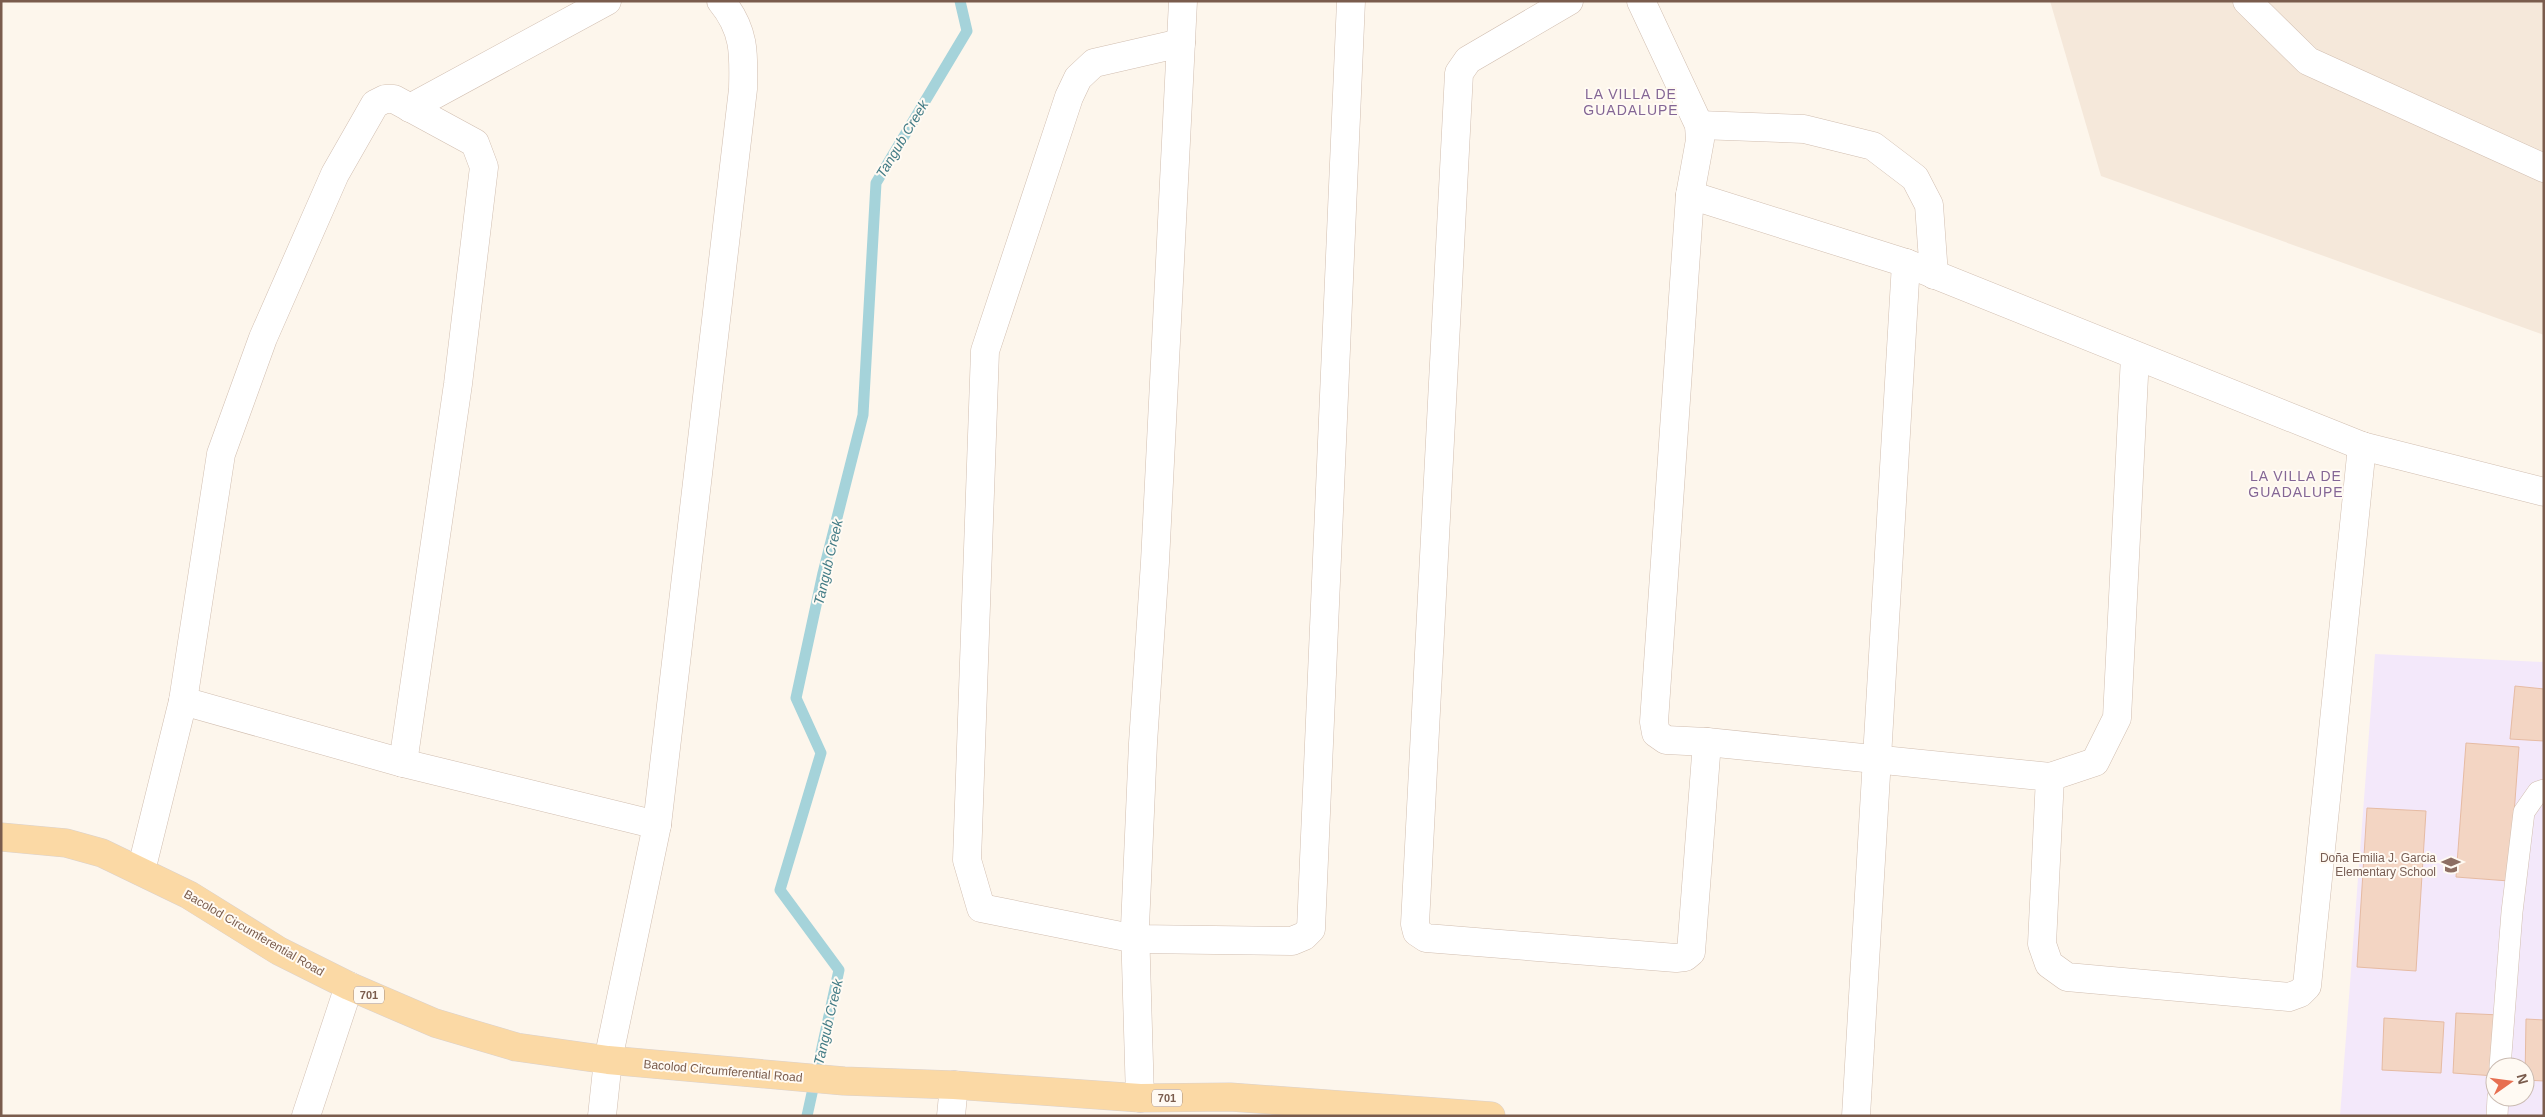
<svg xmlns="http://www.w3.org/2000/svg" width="2545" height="1117" font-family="Arial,sans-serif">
  <rect width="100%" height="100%" fill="#fdf6ec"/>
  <polygon fill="#f5e8da" points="2050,1 2544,1 2544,335 2101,176"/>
  <path fill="#f3e8fa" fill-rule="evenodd" d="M2375 654 2544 662V1116H2340ZM2495 1067H2525V1097H2495Z"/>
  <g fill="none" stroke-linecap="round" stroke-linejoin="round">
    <polyline stroke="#a5d3da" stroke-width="11" points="807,1116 839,970 780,890 821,753 796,698 823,573 863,415 876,183 967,31 960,1"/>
  </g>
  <g fill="#f3d5c3" stroke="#e6bba3">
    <polygon points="2515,686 2544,689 2544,741 2510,739"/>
    <polygon points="2466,743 2519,747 2509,881 2456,877"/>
    <polygon points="2367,808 2426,811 2416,971 2357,967"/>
    <polygon points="2456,1013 2500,1015 2495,1076 2453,1073"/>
    <polygon points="2384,1018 2444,1022 2441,1073 2382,1070"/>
    <polygon points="2526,1019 2544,1020 2544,1081 2525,1080"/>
  </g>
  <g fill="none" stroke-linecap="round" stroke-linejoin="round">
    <g stroke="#d1beb0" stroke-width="22">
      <g id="lane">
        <polyline points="2500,1067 2512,912 2524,812 2538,792 2544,790"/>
        <polyline points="2497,1116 2498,1097"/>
      </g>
    </g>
    <g stroke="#d1beb0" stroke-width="29">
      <g id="street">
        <polyline points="1569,1 1468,60 1459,73 1415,924 1417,932 1426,938 1676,958 1685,957 1691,952 1707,742"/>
        <polyline points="1641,1 1699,125 1700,140 1690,195 1906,263"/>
        <polyline points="2247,1 2308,61 2544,168"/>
        <polyline points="1181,43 1094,63 1078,78 1069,97 985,351 967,860 981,908 1136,939 1292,941 1304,936 1311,929 1351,1"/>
        <polyline points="410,108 607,1"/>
        <polyline points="1699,125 1804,129 1873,146 1915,178 1929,205 1934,275"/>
        <polyline points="1690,195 1654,722 1656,733 1666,740 1707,742 2050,777 2042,944 2049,964 2067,977 2289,997 2300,993 2307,986 2362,446"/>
        <polyline points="183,701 403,763 657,825"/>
        <polyline points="2050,777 2095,762 2117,718 2135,356"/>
        <polyline points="141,871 183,701 221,454 263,338 335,174 375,104 385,99 394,99 475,143 484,167 458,384 403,763"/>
        <polyline points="1140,1098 1135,927 1143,743 1155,562 1183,1"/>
        <polyline points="306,1116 349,986"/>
        <path d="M602 1116 608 1060 657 825 743 89C744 54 745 30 721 1"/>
        <polyline points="951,1116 954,1085"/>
        <polyline points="1856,1116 1906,263 2362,446 2544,492"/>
      </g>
    </g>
    <g stroke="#dad1cd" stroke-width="29">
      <polyline id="primary" points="1,837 66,843 102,853 189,895 279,951 349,986 435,1023 516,1047 608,1060 844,1081 954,1085 1140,1098 1230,1097 1491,1116"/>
    </g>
    <use href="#lane" stroke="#fff" stroke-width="21"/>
    <use href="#street" stroke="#fff" stroke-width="28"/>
    <use href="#primary" stroke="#fbd9a5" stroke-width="28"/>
  </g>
  <defs>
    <g id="school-bare" transform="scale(1.5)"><path d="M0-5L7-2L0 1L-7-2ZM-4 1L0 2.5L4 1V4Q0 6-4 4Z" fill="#8d6e63" stroke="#fffaf3" stroke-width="2.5" paint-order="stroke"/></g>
  </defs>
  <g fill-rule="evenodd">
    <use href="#school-bare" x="2451" y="865"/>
  </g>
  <g text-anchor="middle" stroke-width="4" stroke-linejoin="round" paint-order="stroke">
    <g fill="#fffaf3" stroke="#a28b7f" stroke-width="1">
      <rect x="354" y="986.5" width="30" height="17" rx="4"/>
      <rect x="1152" y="1089.5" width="30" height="17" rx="4"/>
    </g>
    <g font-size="11" font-weight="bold" fill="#7a5c4d">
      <text x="369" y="999">701</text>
      <text x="1167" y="1102">701</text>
    </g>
    <g font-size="12" fill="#785e54" stroke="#fffaf3" text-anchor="end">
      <text x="2436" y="862">Doña Emilia J. Garcia<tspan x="2436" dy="14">Elementary School</tspan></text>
    </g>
    <g font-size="12" fill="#7a5c4d" stroke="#fffaf3">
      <text transform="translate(254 933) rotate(30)" y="4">Bacolod Circumferential Road</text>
      <text transform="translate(723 1071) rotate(5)" y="4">Bacolod Circumferential Road</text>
    </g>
    <g font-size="14" letter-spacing="1" fill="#846695" stroke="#fffaf3">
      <text x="1631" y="99">LA VILLA DE<tspan x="1631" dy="16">GUADALUPE</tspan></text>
      <text x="2296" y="481">LA VILLA DE<tspan x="2296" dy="16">GUADALUPE</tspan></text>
    </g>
    <g font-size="14" font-style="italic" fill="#437c86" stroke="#fffaf3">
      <text transform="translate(902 139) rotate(-59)" y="5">Tangub Creek</text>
      <text transform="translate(828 562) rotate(-77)" y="5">Tangub Creek</text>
      <text transform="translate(828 1022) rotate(-77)" y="5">Tangub Creek</text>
    </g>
  </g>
  <rect width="2545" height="1117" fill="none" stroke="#7a5c4d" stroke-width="5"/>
  <g transform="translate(2510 1082) rotate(76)"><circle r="24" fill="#fffaf3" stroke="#cabbb1"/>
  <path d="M0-4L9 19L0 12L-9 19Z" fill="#e76f51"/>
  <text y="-8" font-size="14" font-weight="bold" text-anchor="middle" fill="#7a5c4d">N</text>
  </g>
</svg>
